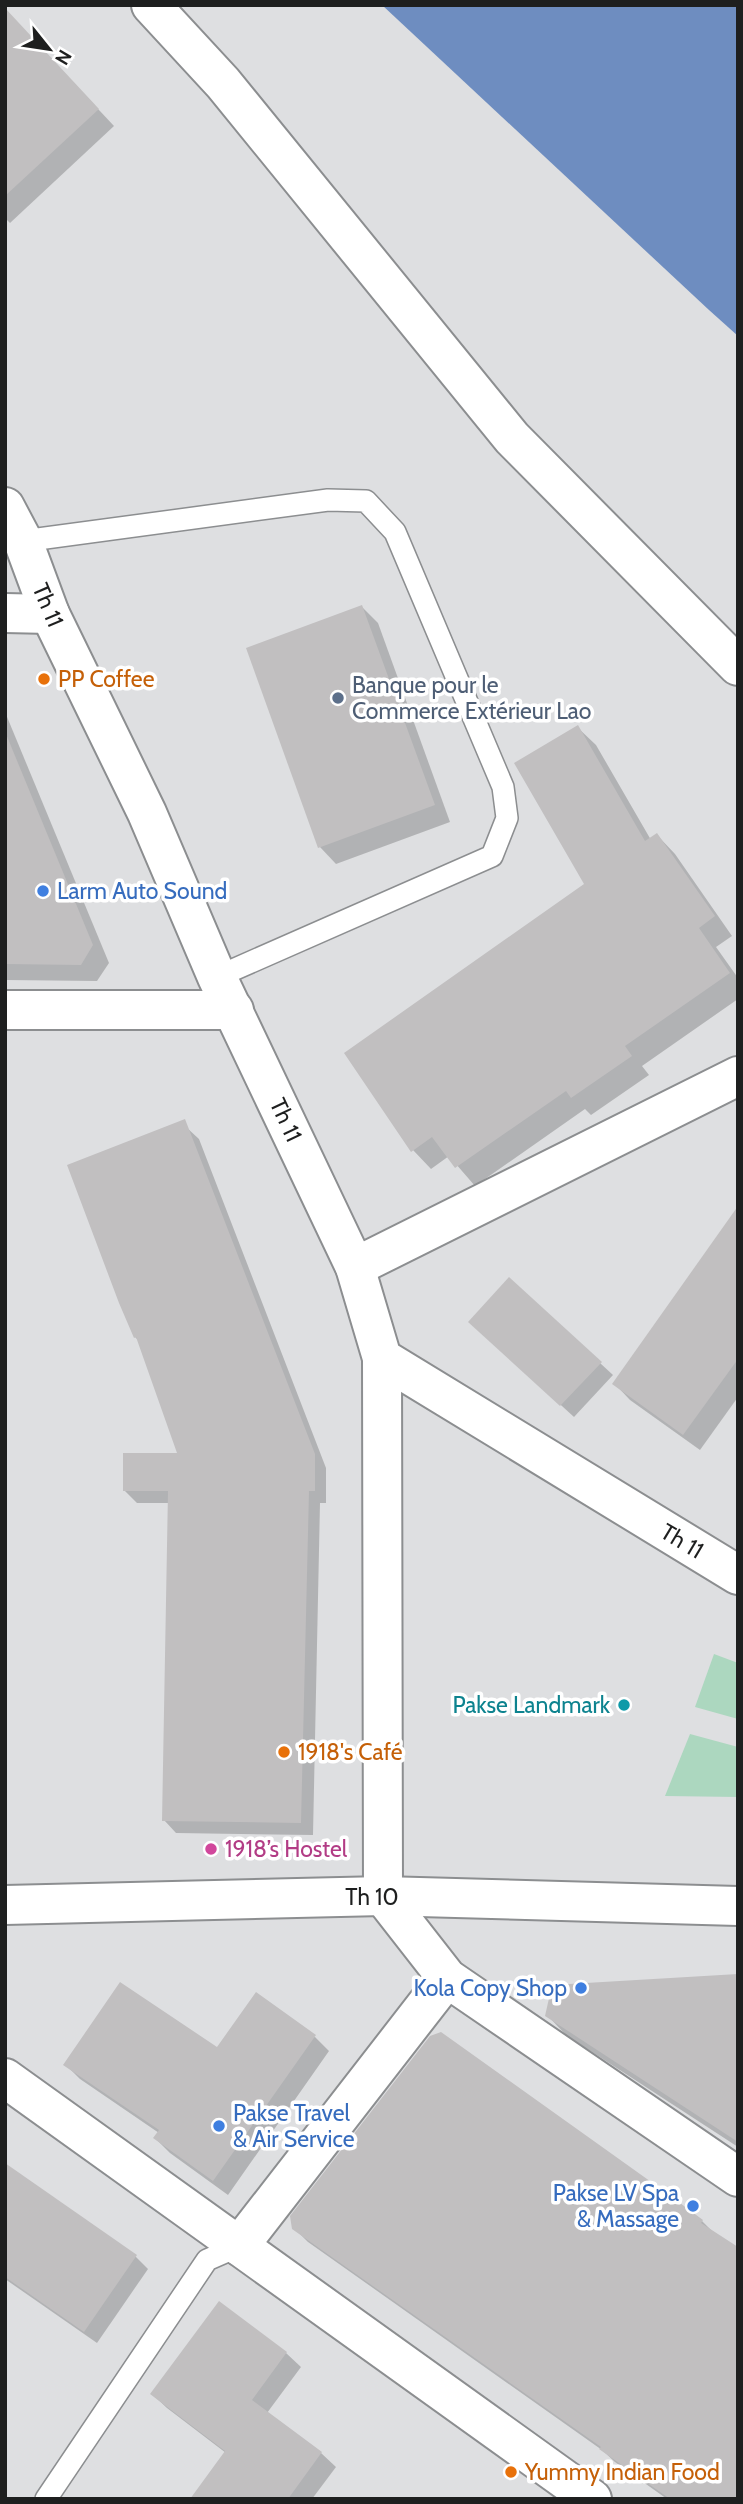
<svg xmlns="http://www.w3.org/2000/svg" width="743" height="2504" font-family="Cabin,sans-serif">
  <rect width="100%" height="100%" fill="#dedfe1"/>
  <g fill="#acd7bf">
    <polygon points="714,1654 738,1663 738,1719 695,1707"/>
    <polygon points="690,1734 738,1747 738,1797 665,1796"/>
  </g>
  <polygon fill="#6e8dc0" points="382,5 738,5 738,336 709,310"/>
  <g fill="#0003">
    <polygon points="5,10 114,126 10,223 5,218"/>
    <polygon points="362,607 378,623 450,822 336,864 320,847"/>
    <polygon points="5,712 109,963 97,981 5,980"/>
    <polygon points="577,727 596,745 651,840 657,835 675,854 732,936 716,947 738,978 738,999 642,1066 649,1075 591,1115 585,1109 475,1186 449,1156 431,1169 413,1150 587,884"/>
    <polygon points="186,1127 199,1139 326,1468 326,1503 320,1503 313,1835 176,1833 164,1820 170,1503 137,1503 124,1490 179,1454 139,1341 135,1337"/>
    <polygon points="738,1209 738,1397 700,1450 630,1400 614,1383"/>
    <polygon points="483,1334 600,1363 613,1375 574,1417"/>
    <polygon points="738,1976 738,2147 566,2035 547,2015"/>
    <polygon points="315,2037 329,2051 228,2195 170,2153 155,2138 159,2133 80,2079 66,2065 217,2050"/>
    <polygon points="5,2165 136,2257 148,2269 97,2343 5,2279"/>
    <polygon points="702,2221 715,2234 738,2499 667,2499 615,2462 602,2450 308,2242 294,2228"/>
    <polygon points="220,2304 286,2353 301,2367 267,2413 321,2453 336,2467 312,2499 192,2499 226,2453 167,2408 152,2394"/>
  </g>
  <g fill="#c1bfc0">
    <polygon points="5,8 99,109 5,196"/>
    <polygon points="362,605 435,805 318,848 246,648"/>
    <polygon points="578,725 645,841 657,833 715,916 699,928 730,973 625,1046 632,1056 571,1098 566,1091 455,1168 432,1137 411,1152 344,1053 584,884 514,763"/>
    <polygon points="6,734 93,945 81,965 5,964"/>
    <polygon points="185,1119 315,1454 315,1491 309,1491 301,1823 162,1821 168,1491 123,1491 123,1453 177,1453 136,1337 134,1338 119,1303 67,1165"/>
    <polygon points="738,1206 738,1359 683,1435 612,1384"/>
    <polygon points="509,1277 602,1362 560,1406 468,1322"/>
    <polygon points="738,1974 738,2142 545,2016 552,1985"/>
    <polygon points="120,1982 217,2047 256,1992 316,2035 213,2181 153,2138 159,2130 63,2065"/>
    <polygon points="441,2032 661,2189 703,2220 701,2223 738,2247 738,2499 670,2499 599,2449 601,2447 292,2229 290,2216 430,2036"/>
    <polygon points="5,2163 137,2255 84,2332 5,2277"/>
    <polygon points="219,2301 287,2352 252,2400 322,2452 288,2499 190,2499 225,2451 150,2394"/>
  </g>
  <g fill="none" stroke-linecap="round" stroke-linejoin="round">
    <g stroke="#8c8e90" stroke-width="24">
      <g id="service">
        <polyline points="23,541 328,500 366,501 395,532 503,787 507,818 492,856 217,977"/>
        <polyline points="46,2499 207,2260 239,2246"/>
      </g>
    </g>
    <g stroke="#8c8e90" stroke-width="42">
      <g id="minor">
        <polyline points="151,5 223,83 512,438 738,666"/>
        <polyline points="5,507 23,541 50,614 147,813 217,977 355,1267 382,1358 738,1575"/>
        <polyline points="5,613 50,614"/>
        <polyline points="5,1010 234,1010"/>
        <polyline points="355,1267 738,1076"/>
        <polyline points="382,1358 383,1896 447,1978 738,2177"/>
        <polyline points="5,1905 383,1896 738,1906"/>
        <polyline points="5,2078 592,2499"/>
        <polyline points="239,2246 447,1978"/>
      </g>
    </g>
    <use href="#service" stroke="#fff" stroke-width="21"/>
    <use href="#minor" stroke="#fff" stroke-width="38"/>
  </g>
  <g fill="#e8710a" stroke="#fff" stroke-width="2.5">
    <circle cx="44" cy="679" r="7"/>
    <circle cx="284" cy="1752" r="7"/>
    <circle cx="511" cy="2472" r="7"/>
  </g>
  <circle fill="#5c6f8a" stroke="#fff" stroke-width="2.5" cx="338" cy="698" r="7"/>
  <g fill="#3f7fe0" stroke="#fff" stroke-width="2.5">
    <circle cx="43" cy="891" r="7"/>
    <circle cx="581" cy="1988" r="7"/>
    <circle cx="219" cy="2126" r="7"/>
    <circle cx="693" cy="2206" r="7"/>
  </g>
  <circle fill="#0f9aa8" stroke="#fff" stroke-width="2.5" cx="624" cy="1705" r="7"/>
  <circle fill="#d1479c" stroke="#fff" stroke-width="2.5" cx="211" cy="1849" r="7"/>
  <g text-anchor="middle" stroke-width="7" stroke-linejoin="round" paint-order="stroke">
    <g font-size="23" fill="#1e1f1f" stroke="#fff">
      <text transform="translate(48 605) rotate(67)" y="8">Th 11</text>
      <text transform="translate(286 1120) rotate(65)" y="8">Th 11</text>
      <text transform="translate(682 1541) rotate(31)" y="8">Th 11</text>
      <text x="372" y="1905">Th 10</text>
    </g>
    <g font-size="23" fill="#c56008" stroke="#fff" text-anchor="start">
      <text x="58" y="687">PP Coffee</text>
      <text x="298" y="1760">1918's Café</text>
      <text x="525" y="2480">Yummy Indian Food</text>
    </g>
    <g font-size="23" fill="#4e5e75" stroke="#fff" text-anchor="start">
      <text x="352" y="693">Banque pour le<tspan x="352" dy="26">Commerce Extérieur Lao</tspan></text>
    </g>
    <g font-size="23" fill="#366cbe" stroke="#fff" text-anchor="start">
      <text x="57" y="899">Larm Auto Sound</text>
      <text x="567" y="1996" text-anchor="end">Kola Copy Shop</text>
      <text x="233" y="2121">Pakse Travel<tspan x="233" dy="26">&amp; Air Service</tspan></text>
      <text x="679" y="2201" text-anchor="end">Pakse LV Spa<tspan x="679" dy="26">&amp; Massage</tspan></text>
    </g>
    <g font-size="23" fill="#0d838f" stroke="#fff" text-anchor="end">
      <text x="610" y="1713">Pakse Landmark</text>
    </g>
    <g font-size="23" fill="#b23c85" stroke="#fff" text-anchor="start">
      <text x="225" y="1857">1918’s Hostel</text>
    </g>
  </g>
  <rect width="743" height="2504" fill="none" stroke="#1e1f1f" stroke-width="14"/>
  <g transform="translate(49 49) rotate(120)" stroke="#ffffff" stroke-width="5" paint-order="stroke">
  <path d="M0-5L12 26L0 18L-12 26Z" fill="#1e1f1f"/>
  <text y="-10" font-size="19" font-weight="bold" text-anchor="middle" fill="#1e1f1f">N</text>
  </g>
</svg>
